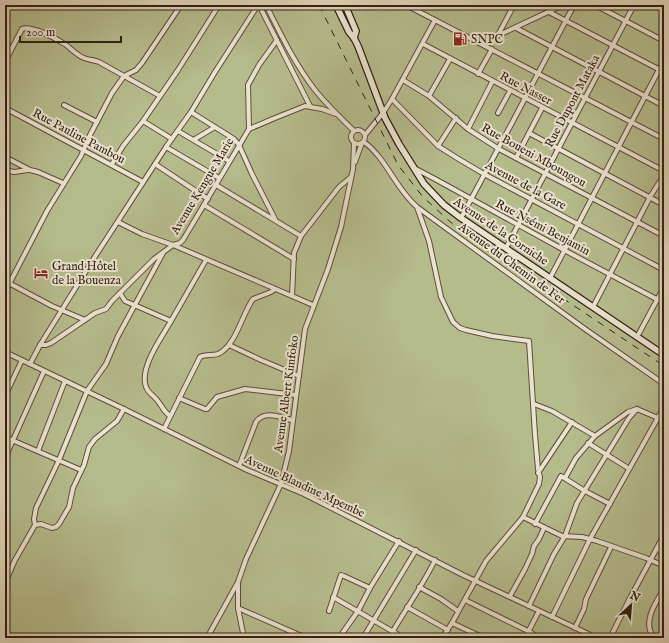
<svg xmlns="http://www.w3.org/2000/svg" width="669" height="643" font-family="'IM FELL English',serif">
  <rect width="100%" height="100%" fill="#dfd4b7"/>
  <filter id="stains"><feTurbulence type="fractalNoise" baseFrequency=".005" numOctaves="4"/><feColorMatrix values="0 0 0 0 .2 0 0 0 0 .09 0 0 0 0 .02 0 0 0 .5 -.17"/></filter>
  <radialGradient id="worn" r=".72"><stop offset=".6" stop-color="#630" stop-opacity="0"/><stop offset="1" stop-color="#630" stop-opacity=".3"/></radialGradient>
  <rect fill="#b5bc8c" stroke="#746e4f" x="5" y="5" width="659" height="633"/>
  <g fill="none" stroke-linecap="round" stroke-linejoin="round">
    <g stroke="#5e4d3b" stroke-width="6">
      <g id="street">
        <polyline points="259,5 310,106"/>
        <path d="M266 5C281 35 295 64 315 90 327 105 341 118 354 131"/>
        <polyline points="406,5 664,139"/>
        <polyline points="595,5 664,41"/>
        <polyline points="657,5 664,9"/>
        <polyline points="549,12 664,72"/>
        <polyline points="516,28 664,106"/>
        <polyline points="498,35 514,5"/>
        <polyline points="482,43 563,5"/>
        <polyline points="423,44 664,171"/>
        <path d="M7 58 22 29C31 25 55 38 63 43 70 47 76 55 84 58 89 60 94 60 99 62L160 96"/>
        <polyline points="478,74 492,49"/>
        <polyline points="403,80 429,96 468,129 499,149 664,236"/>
        <polyline points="429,96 450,59"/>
        <polyline points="392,99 438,146 457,158 484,174 664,270"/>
        <polyline points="64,105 97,122"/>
        <polyline points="5,108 143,182"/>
        <polyline points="191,112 234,139 239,145 252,174 275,219"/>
        <polyline points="498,113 510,91"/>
        <polyline points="143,121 172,139"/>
        <polyline points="249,129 248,85 259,65 277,40"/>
        <polyline points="468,129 492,82"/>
        <circle cx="358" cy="137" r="7"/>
        <polyline points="178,131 229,161"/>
        <polyline points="529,133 664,205"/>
        <polyline points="365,135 383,113 392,99 435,20"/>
        <polyline points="195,139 215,127"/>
        <path d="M364 142C387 159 395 188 417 207L585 329 664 384"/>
        <polyline points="438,146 456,118"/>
        <polyline points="166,147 219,178"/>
        <polyline points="5,157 30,170 38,172 63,183"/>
        <polyline points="516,158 542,108"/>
        <polyline points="355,162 362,143"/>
        <polyline points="112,164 123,146 143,121 178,70 219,5"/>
        <polyline points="155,164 208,199"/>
        <polyline points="414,168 435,179 564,250 664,303"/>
        <polyline points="5,170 14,172 28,170"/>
        <polyline points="216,185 301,236"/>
        <polyline points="204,205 294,259"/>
        <polyline points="417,207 429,241 441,297 453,322 460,328 466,330 492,336 529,341 535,435 538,469 540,477 539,484 523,517 486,561 452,623 442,638"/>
        <polyline points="461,218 513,121 574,5"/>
        <polyline points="118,222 142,234 173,245 313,305"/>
        <polyline points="506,248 634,5"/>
        <polyline points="550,278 664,60"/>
        <polyline points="5,281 52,306 85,320"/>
        <polyline points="5,292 47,211 81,156 89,137 112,93 124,76 136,70 142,63 181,5"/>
        <polyline points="120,293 125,301 171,321 206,260"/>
        <polyline points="292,296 294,253 301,236 339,187 351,177"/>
        <polyline points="593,307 650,197 664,175"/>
        <polyline points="637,337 664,287"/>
        <polyline points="40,345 46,345 51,343 95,313 106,309 112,301 154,259 173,245 180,243 183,240 249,129 275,118 305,106 322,109 336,114"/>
        <polyline points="229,345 261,360 299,376"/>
        <polyline points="5,352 124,409 247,470 304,494 463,575 597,638"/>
        <polyline points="30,364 40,345 96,255 166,147 191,112 215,72 258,5"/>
        <polyline points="5,396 22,360"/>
        <polyline points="179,398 205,409 207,409 217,397 245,389 296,395"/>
        <polyline points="534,404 552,411 595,436"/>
        <path d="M170 416C164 412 162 406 157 400 154 396 149 393 147 389 137 370 162 337 171 321"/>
        <path d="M164 429 200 357C206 354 212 356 218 354 236 346 242 314 253 299L271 292 275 289"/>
        <polyline points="5,437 81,470"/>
        <polyline points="588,443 628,468"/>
        <polyline points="38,451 65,381"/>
        <polyline points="5,458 44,371"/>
        <path d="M239 466 256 422C264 410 280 417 292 420"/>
        <polyline points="538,473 572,422"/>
        <polyline points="565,478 576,458 595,436 628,412 637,409 658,418"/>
        <polyline points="523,517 562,536 582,537 597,541 646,558 664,566"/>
        <polyline points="535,524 561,476 585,491 610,504"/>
        <polyline points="35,525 34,519 36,508 59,460 87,391 106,364 118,336 163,253"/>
        <polyline points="659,544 660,551 664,560"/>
        <polyline points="5,583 15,560 35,525 41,524 52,528 56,527 59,524 69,507 73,488 84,465 89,447 95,439 117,421 124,409"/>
        <polyline points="238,583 238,608 244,638"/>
        <polyline points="419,587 441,599 458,611"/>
        <polyline points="510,596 525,569 532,554 534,546 539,539 544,528"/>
        <polyline points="333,597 404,638"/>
        <polyline points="465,600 530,632 539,638"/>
        <polyline points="529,606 554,554 565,536 577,503 629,418 637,409"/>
        <polyline points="407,607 448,630"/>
        <polyline points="238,608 306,638"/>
        <polyline points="329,611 341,575 344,576 370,588"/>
        <polyline points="552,617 590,539 664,407"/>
        <polyline points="452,623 484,638"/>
        <polyline points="575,628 584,609 586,599 611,547"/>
        <polyline points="207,638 238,582 246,559 281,484 289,451 305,329 328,269 341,227 353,169 354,143"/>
        <polyline points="339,638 358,611 370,588 399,541"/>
        <polyline points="363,638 416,550"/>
        <path d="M389 638C404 611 422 587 435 560"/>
        <polyline points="525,638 539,611"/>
        <polyline points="610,638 629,600 664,535"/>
        <path d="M654 638C642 623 655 603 664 589"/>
        <polyline points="663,638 664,636"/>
      </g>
    </g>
    <g stroke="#332012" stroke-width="8">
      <g id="secondary">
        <polyline points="336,5 349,32 354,38 358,46 385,118 399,144 424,184 444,205 461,218 664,355"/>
        <polyline points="345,5 356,31 354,38"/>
      </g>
    </g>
    <use href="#street" stroke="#eae3d0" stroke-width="4"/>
    <use href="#secondary" stroke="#eae3d0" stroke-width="5.5"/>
    <polyline stroke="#332012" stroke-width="1" stroke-dasharray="7 7" stroke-linecap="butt" points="319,5 398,165 423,197 456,227 664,366"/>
  </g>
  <defs>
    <g id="fuel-bare" transform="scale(1.08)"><path d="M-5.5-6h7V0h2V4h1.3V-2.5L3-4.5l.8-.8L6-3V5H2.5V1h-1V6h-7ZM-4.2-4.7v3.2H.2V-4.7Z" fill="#8f2418" stroke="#eae3d0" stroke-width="2.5" paint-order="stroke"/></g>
    <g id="hotel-bare" transform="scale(1.08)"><path d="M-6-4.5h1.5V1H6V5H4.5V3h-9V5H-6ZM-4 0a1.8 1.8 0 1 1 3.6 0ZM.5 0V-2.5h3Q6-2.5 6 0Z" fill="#8f2418" stroke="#eae3d0" stroke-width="2.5" paint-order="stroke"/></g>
  </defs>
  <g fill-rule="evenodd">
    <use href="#fuel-bare" x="460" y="39"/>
    <use href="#hotel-bare" x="41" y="273"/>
  </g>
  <g text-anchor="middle" stroke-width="4" stroke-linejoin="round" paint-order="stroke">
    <g font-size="12" fill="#332012" stroke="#eae3d0" text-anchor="start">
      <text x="471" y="43">SNPC</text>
      <text x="52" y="270">Grand Hôtel<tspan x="52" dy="14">de la Bouenza</tspan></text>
    </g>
    <g font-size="12" fill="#332012" stroke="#eae3d0">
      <text transform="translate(526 88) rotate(28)" y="4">Rue Nasser</text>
      <text transform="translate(572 101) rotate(-62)" y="4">Rue Dupont Mataka</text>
      <text transform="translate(79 136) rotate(28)" y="4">Rue Pauline Pambou</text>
      <text transform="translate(534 155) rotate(29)" y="4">Rue Boueni Mboungou</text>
      <text transform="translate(526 185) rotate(28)" y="4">Avenue de la Gare</text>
      <text transform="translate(202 186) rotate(-59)" y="4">Avenue Kengue Marie</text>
      <text transform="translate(543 227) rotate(28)" y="4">Rue Nsémi Benjamin</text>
      <text transform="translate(501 231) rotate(34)" y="4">Avenue de la Corniche</text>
      <text transform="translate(512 263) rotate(36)" y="4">Avenue du Chemin de Fer</text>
      <text transform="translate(286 394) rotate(-82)" y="4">Avenue Albert Kimfoko</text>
      <text transform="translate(305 486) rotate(25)" y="4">Avenue Blandine Mpembe</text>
    </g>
  </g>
  <rect width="669" height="643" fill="none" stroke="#dfd4b7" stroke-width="20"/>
  <rect x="6" y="6" width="657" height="631" fill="none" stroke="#332012" stroke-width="2"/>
  <rect x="10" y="10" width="649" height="623" fill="none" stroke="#332012"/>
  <g transform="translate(631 605) rotate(26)" stroke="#eae3d0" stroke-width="3" paint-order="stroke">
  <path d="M0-3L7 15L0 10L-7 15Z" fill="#332012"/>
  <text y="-6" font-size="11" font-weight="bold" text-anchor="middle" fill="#332012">N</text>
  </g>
  <path d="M20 36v6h101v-6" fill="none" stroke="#332012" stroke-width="2"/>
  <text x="26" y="36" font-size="12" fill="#332012" stroke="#eae3d0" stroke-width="3" paint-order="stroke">200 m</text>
  <rect width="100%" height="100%" filter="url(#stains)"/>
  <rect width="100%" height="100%" fill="url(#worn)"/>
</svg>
